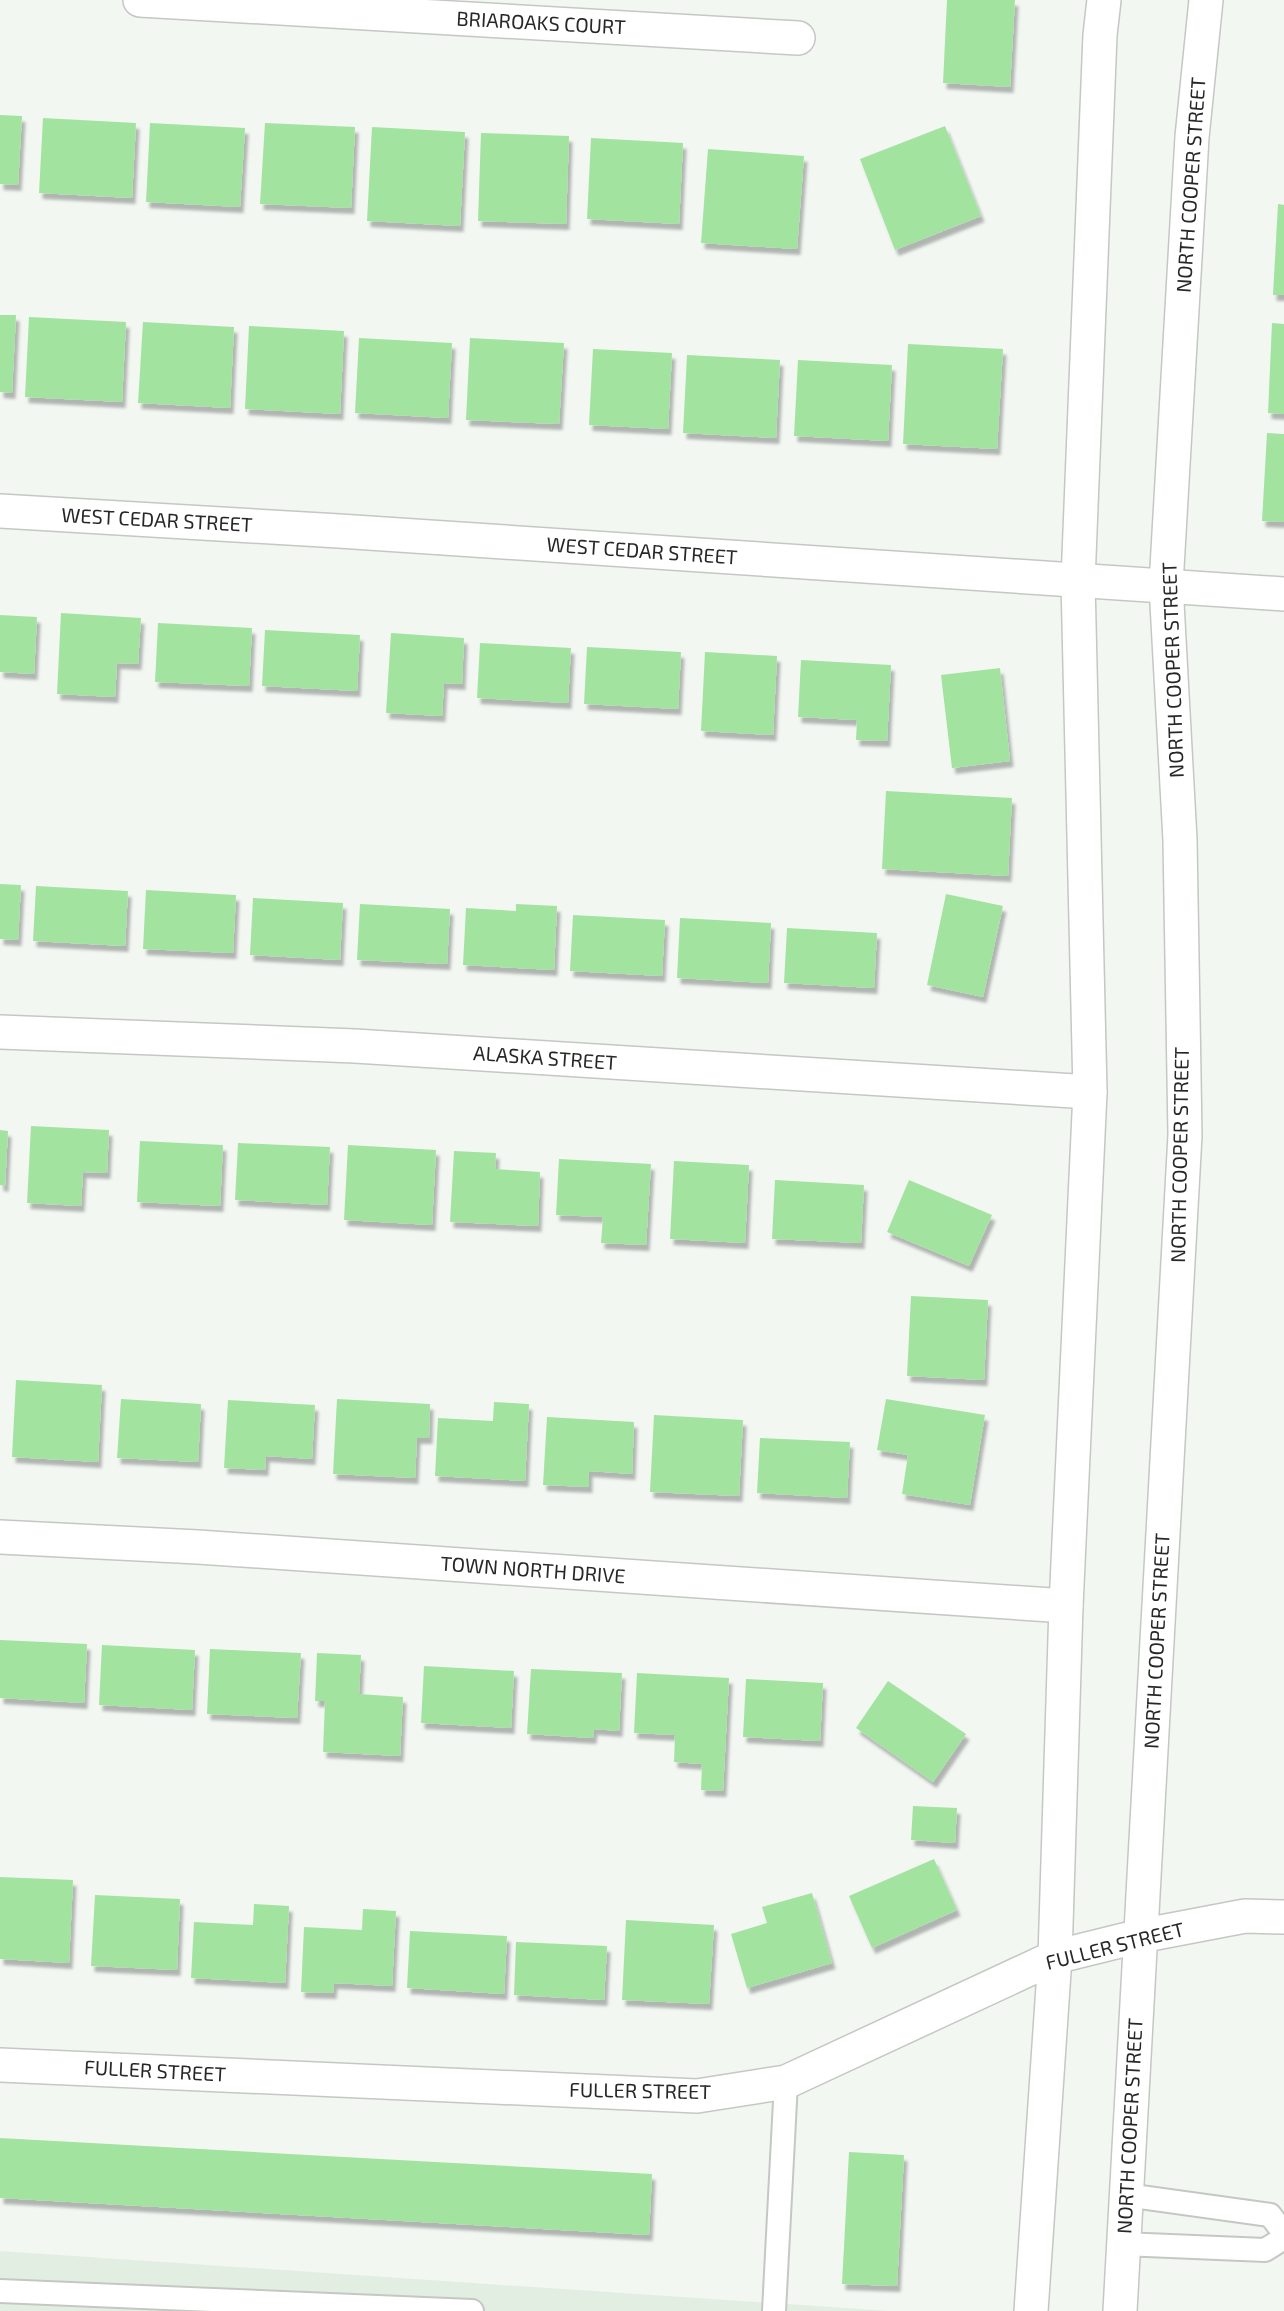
<svg xmlns="http://www.w3.org/2000/svg" width="1284" height="2311" font-family="'Exo 2',sans-serif">
  <defs>
    <filter id="shadow"><feDropShadow dx="3.5" dy="6" stdDeviation="1.5" flood-color="#0004"/></filter>
  </defs>
  <rect width="100%" height="100%" fill="#f2f7f2"/>
  <polygon fill="#e3eee2" points="0,2251 890,2311 0,2311"/>
  <g fill="#a3e3a0" filter="url(#shadow)">
    <polygon points="947,0 1015,0 1010,87 943,83"/>
    <polygon points="0,115 22,116 18,185 0,184"/>
    <polygon points="43,118 136,123 132,198 39,193"/>
    <polygon points="150,123 245,128 240,207 146,202"/>
    <polygon points="265,123 355,127 351,208 260,204"/>
    <polygon points="945,126 981,216 895,250 860,159"/>
    <polygon points="372,127 465,132 460,226 367,221"/>
    <polygon points="481,133 569,136 566,224 478,221"/>
    <polygon points="591,138 683,143 679,224 587,219"/>
    <polygon points="708,149 804,156 797,249 701,243"/>
    <polygon points="1278,204 1284,205 1284,295 1273,295"/>
    <polygon points="0,315 16,315 12,393 0,392"/>
    <polygon points="29,317 126,322 122,402 25,397"/>
    <polygon points="143,322 234,327 230,408 138,403"/>
    <polygon points="1272,323 1284,324 1284,414 1268,413"/>
    <polygon points="249,326 344,331 340,414 245,409"/>
    <polygon points="359,338 452,343 448,418 355,413"/>
    <polygon points="470,338 564,343 559,424 466,420"/>
    <polygon points="908,344 1003,349 997,449 903,444"/>
    <polygon points="593,349 672,353 668,429 589,425"/>
    <polygon points="687,355 780,360 776,438 683,433"/>
    <polygon points="798,360 892,365 888,441 794,436"/>
    <polygon points="1267,433 1284,434 1284,522 1262,521"/>
    <polygon points="61,613 141,618 138,664 117,663 115,697 57,694"/>
    <polygon points="0,615 37,617 34,674 0,672"/>
    <polygon points="158,623 252,628 249,686 155,682"/>
    <polygon points="265,630 360,635 357,691 262,686"/>
    <polygon points="391,633 464,638 462,684 444,683 442,716 386,713"/>
    <polygon points="480,643 571,648 568,703 477,698"/>
    <polygon points="587,647 681,652 678,709 584,704"/>
    <polygon points="705,652 777,656 773,735 701,731"/>
    <polygon points="801,660 891,665 887,741 856,740 857,720 798,717"/>
    <polygon points="1000,668 1010,761 952,768 941,675"/>
    <polygon points="886,791 1012,798 1008,876 882,869"/>
    <polygon points="0,884 21,885 18,940 0,939"/>
    <polygon points="36,886 128,891 125,946 33,941"/>
    <polygon points="146,890 236,895 233,953 143,949"/>
    <polygon points="946,894 1003,906 983,997 927,985"/>
    <polygon points="253,898 343,903 340,960 250,955"/>
    <polygon points="360,904 450,909 447,964 357,960"/>
    <polygon points="516,904 557,906 554,970 463,965 466,908 516,911"/>
    <polygon points="573,915 665,920 662,976 570,971"/>
    <polygon points="680,918 771,923 768,983 677,978"/>
    <polygon points="787,928 877,933 874,988 784,983"/>
    <polygon points="31,1126 109,1130 107,1173 83,1172 81,1206 27,1203"/>
    <polygon points="0,1130 8,1131 5,1186 0,1185"/>
    <polygon points="140,1141 223,1145 220,1206 137,1202"/>
    <polygon points="238,1143 330,1147 327,1205 235,1200"/>
    <polygon points="348,1145 436,1150 432,1225 344,1220"/>
    <polygon points="454,1151 496,1153 495,1169 540,1172 538,1226 450,1222"/>
    <polygon points="559,1159 651,1164 646,1245 601,1243 603,1217 556,1215"/>
    <polygon points="674,1161 749,1165 745,1243 670,1239"/>
    <polygon points="775,1180 864,1185 861,1243 772,1239"/>
    <polygon points="909,1180 992,1215 969,1266 887,1232"/>
    <polygon points="911,1296 988,1300 984,1380 907,1376"/>
    <polygon points="16,1380 102,1385 98,1462 12,1457"/>
    <polygon points="121,1399 201,1404 198,1462 117,1458"/>
    <polygon points="337,1399 430,1404 429,1438 417,1438 415,1478 333,1474"/>
    <polygon points="886,1399 985,1415 970,1505 902,1494 908,1455 877,1450"/>
    <polygon points="228,1400 315,1405 312,1459 266,1456 265,1470 224,1468"/>
    <polygon points="494,1402 529,1404 525,1481 435,1476 438,1418 493,1421"/>
    <polygon points="654,1415 743,1420 739,1496 650,1492"/>
    <polygon points="547,1417 634,1422 632,1474 589,1471 589,1487 543,1485"/>
    <polygon points="760,1438 850,1442 847,1498 757,1493"/>
    <polygon points="0,1640 87,1644 84,1703 0,1698"/>
    <polygon points="102,1645 195,1650 192,1710 99,1705"/>
    <polygon points="210,1649 301,1653 297,1718 207,1714"/>
    <polygon points="317,1653 361,1655 359,1694 403,1697 400,1756 323,1752 325,1701 315,1701"/>
    <polygon points="424,1666 514,1671 511,1728 421,1723"/>
    <polygon points="531,1669 622,1673 619,1731 594,1729 593,1738 527,1734"/>
    <polygon points="637,1673 729,1678 723,1791 701,1790 702,1764 674,1762 675,1735 634,1733"/>
    <polygon points="746,1679 823,1683 820,1741 743,1737"/>
    <polygon points="888,1681 966,1734 933,1782 856,1728"/>
    <polygon points="913,1806 957,1808 955,1843 911,1840"/>
    <polygon points="934,1859 957,1910 872,1948 849,1896"/>
    <polygon points="0,1877 73,1880 69,1963 0,1959"/>
    <polygon points="812,1893 832,1963 747,1988 731,1934 767,1923 762,1907"/>
    <polygon points="95,1895 180,1899 177,1970 91,1966"/>
    <polygon points="254,1904 289,1906 285,1983 191,1978 194,1922 253,1925"/>
    <polygon points="363,1909 396,1911 392,1986 334,1983 333,1993 301,1992 304,1927 362,1930"/>
    <polygon points="626,1920 714,1925 709,2004 622,2000"/>
    <polygon points="410,1931 507,1936 504,1994 407,1988"/>
    <polygon points="516,1942 607,1946 604,2000 514,1995"/>
    <polygon points="0,2138 652,2174 649,2235 0,2198"/>
    <polygon points="849,2152 904,2155 897,2286 842,2284"/>
  </g>
  <g fill="none" stroke-linecap="round" stroke-linejoin="round">
    <g stroke="#c4c8c3" stroke-width="26">
      <g id="service">
        <polyline points="1126,2195 1270,2215 1284,2233"/>
        <polyline points="1123,2244 1265,2250 1284,2238"/>
        <polyline points="0,2291 472,2311"/>
        <polyline points="774,2311 786,2082"/>
      </g>
    </g>
    <g stroke="#c4c8c3" stroke-width="36">
      <g id="minor">
        <polyline points="140,0 798,38"/>
        <polyline points="0,511 339,531 1284,594"/>
        <polyline points="0,1032 355,1046 1090,1092"/>
        <polyline points="0,1537 198,1547 1066,1606"/>
        <polyline points="0,2065 697,2096 786,2082 1055,1957 1140,1936 1245,1916 1284,1917"/>
      </g>
    </g>
    <g stroke="#c4c8c3" stroke-width="36">
      <g id="secondary">
        <polyline points="1031,2311 1055,1957 1066,1606 1090,1092 1078,581 1100,35 1104,0"/>
        <polyline points="1120,2311 1185,1135 1180,840 1166,585 1192,137 1206,0"/>
      </g>
    </g>
    <use href="#service" stroke="#fff" stroke-width="22"/>
    <use href="#minor" stroke="#fff" stroke-width="33"/>
    <use href="#secondary" stroke="#fff" stroke-width="33"/>
  </g>
  <g text-anchor="middle" stroke-width="4.5" stroke-linejoin="round" paint-order="stroke">
    <g font-size="20" fill="#262826" stroke="#fff">
      <text transform="translate(541 23) rotate(3)" y="7">BRIAROAKS COURT</text>
      <text transform="translate(1191 185) rotate(-86)" y="7">NORTH COOPER STREET</text>
      <text transform="translate(157 520) rotate(3)" y="7">WEST CEDAR STREET</text>
      <text transform="translate(642 551) rotate(4)" y="7">WEST CEDAR STREET</text>
      <text transform="translate(1173 670) rotate(-92)" y="7">NORTH COOPER STREET</text>
      <text transform="translate(545 1058) rotate(4)" y="7">ALASKA STREET</text>
      <text transform="translate(1180 1155) rotate(-89)" y="7">NORTH COOPER STREET</text>
      <text transform="translate(533 1570) rotate(4)" y="7">TOWN NORTH DRIVE</text>
      <text transform="translate(1157 1641) rotate(-87)" y="7">NORTH COOPER STREET</text>
      <text transform="translate(1115 1946) rotate(-14)" y="7">FULLER STREET</text>
      <text transform="translate(155 2071) rotate(3)" y="7">FULLER STREET</text>
      <text transform="translate(640 2091) rotate(1)" y="7">FULLER STREET</text>
      <text transform="translate(1130 2126) rotate(-87)" y="7">NORTH COOPER STREET</text>
    </g>
  </g>
</svg>
